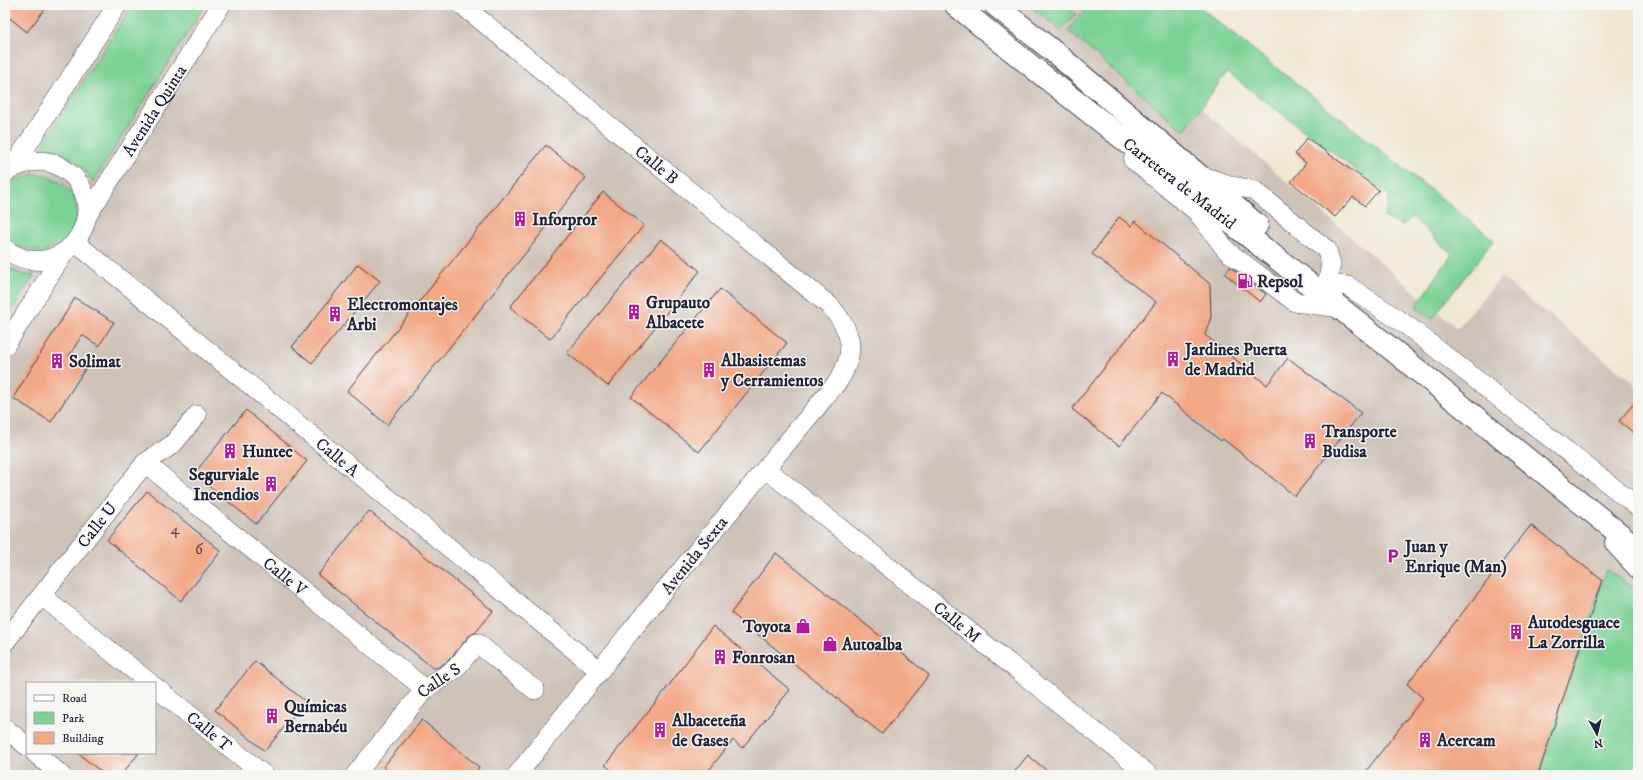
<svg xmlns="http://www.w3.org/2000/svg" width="1643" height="780" font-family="'IM FELL DW Pica',serif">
  <rect width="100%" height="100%" fill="#f6f6f2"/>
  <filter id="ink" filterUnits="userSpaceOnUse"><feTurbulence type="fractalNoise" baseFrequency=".025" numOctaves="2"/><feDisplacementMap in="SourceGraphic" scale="8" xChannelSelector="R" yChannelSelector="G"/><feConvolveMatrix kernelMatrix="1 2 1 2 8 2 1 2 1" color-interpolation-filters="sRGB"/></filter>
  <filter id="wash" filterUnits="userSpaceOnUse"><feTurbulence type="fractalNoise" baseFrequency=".012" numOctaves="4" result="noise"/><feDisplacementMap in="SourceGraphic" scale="16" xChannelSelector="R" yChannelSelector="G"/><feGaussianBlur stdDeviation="0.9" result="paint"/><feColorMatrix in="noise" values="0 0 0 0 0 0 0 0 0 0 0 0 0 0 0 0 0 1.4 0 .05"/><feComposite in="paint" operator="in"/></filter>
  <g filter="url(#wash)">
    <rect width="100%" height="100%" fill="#efe8d1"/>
    <path fill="#cec2b9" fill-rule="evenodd" d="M5 5H1081L1457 328 1501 277 1638 386V481L1597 448 1638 483V775H5ZM27 683H155V753H27Z"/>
    <g fill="#7cd295" stroke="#4f7a68">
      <path d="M132 5H205L93 182C83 164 62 149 41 148Z"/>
      <polygon points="1029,5 1065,5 1076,14 1060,30"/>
      <polygon points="1089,5 1197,5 1494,240 1432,319 1416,307 1452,254 1412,217 1402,226 1384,217 1390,196 1227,72 1184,131 1068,31"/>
      <path d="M32 174C61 174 86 197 74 227 73 230 71 235 69 238 64 245 49 249 42 253L12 245 5 238V190L13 182Z"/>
      <polygon points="5,267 24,275 34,275 5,320"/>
      <polygon points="1606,570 1638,591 1638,775 1538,775"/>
    </g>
    <g id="blocks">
      <g fill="#f2a785">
        <polygon points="5,5 48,5 27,32 5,14"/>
        <polygon points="1307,138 1379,190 1365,206 1353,197 1335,217 1291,182 1306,163 1295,154"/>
        <polygon points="546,145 586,178 387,425 347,391"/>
        <polygon points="603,192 644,225 550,339 510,307"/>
        <polygon points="1119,217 1131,226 1135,221 1210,284 1211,317 1205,335 1267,385 1288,358 1361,413 1295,496 1223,439 1221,441 1162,393 1119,446 1072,409 1156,302 1092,254"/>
        <polygon points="661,239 700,271 608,386 567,353"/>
        <polygon points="358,264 380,281 312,363 292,347"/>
        <polygon points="1230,267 1266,294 1260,302 1225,274"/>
        <polygon points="720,289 787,343 699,452 631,397"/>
        <polygon points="75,298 114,322 99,346 82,335 69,356 87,366 51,422 13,398"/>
        <polygon points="1638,399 1638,436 1619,421"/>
        <polygon points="246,410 307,461 256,524 194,474"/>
        <polygon points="147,491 221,551 181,601 107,540"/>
        <polygon points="369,511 493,611 476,632 469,636 448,661 437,668 433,668 318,575"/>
        <polygon points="1531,525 1602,580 1538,775 1363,775 1423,698 1407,684"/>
        <polygon points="776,553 929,675 882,734 731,613"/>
        <polygon points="713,626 790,690 742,748 733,740 705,775 617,775 605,765 667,688"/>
        <polygon points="255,661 305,701 265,751 215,710"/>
        <polygon points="422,720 479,767 473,775 393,775 383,767"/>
        <polygon points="78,753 139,753 121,775 105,775"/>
        <polygon points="1028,755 1052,775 1012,775"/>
      </g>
    </g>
  </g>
  <g filter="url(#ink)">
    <use href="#blocks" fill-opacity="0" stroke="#414052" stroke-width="1"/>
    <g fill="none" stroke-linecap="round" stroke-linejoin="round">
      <g stroke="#414052" stroke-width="20">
        <g id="minor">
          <path id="s1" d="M462 5 830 306C852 331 857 350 839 380L630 632 517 775"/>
          <polyline points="1133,160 1197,212 1227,251 1295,302 1341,308"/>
          <polyline points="13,167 117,5"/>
          <path d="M5 173C20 163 40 157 57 165 124 199 66 293 5 249"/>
          <polyline points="1202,176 1233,186 1254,190 1327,250 1331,264 1327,284 1348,286 1409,327 1638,507"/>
          <path id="s2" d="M87 216 221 5"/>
          <path id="s3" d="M76 243 600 671"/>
          <polyline points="5,346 64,253"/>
          <path id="s4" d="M145 463 425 689"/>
          <path id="s5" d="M766 469 1149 775"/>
          <polyline points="42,596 150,683"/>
          <path id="s6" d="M5 642 145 463 173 444 197 415"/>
          <path id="s7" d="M155 687 264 775"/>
          <polyline points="5,728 27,746"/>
          <polyline points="35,753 61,775"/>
          <path id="s8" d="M355 775 425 689 455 669 477 643 535 690"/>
        </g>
      </g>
      <g stroke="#414052" stroke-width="24">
        <g id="major">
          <path id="s9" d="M956 5C1103 127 1257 240 1405 360"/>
          <polyline points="995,5 1059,56 1257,225"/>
        </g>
      </g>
      <g stroke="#414052" stroke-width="24">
        <g id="highway">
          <polyline points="1405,360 1638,549"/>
          <polyline points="1616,543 1638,567"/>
        </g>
      </g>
      <use href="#minor" stroke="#fff" stroke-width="19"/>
      <use href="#major" stroke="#fff" stroke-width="22"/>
      <use href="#highway" stroke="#fff" stroke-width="22"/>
    </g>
  </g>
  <defs>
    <g id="building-bare" transform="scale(1.2)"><path d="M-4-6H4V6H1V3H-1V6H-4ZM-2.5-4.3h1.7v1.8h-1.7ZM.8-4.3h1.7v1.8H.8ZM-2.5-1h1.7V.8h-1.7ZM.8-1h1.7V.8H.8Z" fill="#b5179e" stroke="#f6f6f2" stroke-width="2.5" paint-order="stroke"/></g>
    <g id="fuel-bare" transform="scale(1.2)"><path d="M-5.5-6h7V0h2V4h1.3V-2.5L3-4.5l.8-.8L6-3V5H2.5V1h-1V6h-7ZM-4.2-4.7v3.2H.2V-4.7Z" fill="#b5179e" stroke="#f6f6f2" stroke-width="2.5" paint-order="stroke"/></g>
    <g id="parking-bare" transform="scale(1.2)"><path d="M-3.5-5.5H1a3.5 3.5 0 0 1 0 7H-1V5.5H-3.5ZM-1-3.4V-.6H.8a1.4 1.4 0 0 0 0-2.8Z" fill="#b5179e" stroke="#f6f6f2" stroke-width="2.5" paint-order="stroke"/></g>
    <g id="shop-bare" transform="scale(1.2)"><path d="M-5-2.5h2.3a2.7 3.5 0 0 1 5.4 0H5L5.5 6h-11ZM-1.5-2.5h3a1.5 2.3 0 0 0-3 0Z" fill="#b5179e" stroke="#f6f6f2" stroke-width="2.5" paint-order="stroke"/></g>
  </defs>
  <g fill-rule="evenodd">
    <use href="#building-bare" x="520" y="219"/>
    <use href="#fuel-bare" x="1245" y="281"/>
    <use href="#building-bare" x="634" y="312"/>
    <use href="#building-bare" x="335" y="314"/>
    <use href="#building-bare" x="1173" y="359"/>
    <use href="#building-bare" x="57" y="361"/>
    <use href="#building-bare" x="709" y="370"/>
    <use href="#building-bare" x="1310" y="441"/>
    <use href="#building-bare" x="230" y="451"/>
    <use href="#building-bare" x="271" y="484"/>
    <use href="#parking-bare" x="1393" y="556"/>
    <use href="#shop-bare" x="803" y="626"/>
    <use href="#building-bare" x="1516" y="632"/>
    <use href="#shop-bare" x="830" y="644"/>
    <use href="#building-bare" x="720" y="657"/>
    <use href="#building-bare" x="272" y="716"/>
    <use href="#building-bare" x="660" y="730"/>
    <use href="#building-bare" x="1425" y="740"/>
  </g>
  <g text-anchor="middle" stroke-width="3" stroke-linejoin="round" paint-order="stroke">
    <g font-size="15" fill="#56434e">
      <text x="175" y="534">4</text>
      <text x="199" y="554">6</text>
    </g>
    <g font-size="17" fill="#22223b" stroke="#f6f6f2">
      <text dy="6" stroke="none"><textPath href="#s2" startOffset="125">Avenida Quinta</textPath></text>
      <text dy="6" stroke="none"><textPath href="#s1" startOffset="252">Calle B</textPath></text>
      <text dy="6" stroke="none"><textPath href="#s9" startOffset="286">Carretera de Madrid</textPath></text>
      <text dy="6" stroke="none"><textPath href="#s3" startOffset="338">Calle A</textPath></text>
      <text dy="6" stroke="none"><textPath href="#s6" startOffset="149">Calle U</textPath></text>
      <text transform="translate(694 555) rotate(-51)" y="6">Avenida Sexta</text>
      <text dy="6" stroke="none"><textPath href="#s4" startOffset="180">Calle V</textPath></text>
      <text dy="6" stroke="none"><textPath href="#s5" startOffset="245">Calle M</textPath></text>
      <text dy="6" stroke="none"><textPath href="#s8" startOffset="127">Calle S</textPath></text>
      <text dy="6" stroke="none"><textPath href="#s7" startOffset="70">Calle T</textPath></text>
    </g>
    <g font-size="17" font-weight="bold" fill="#22223b" stroke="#f6f6f2" text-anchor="start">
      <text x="532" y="225">Inforpror</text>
      <text x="1257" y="287">Repsol</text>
      <text x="646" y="308">Grupauto<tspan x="646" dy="20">Albacete</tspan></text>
      <text x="347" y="310">Electromontajes<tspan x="347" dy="20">Arbi</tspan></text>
      <text x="1185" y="355">Jardines Puerta<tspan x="1185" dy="20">de Madrid</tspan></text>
      <text x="721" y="366">Albasistemas<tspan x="721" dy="20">y Cerramientos</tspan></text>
      <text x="69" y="367">Solimat</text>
      <text x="1322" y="437">Transporte<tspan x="1322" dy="20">Budisa</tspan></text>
      <text x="242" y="457">Huntec</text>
      <text x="259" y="480" text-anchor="end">Segurviale<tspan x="259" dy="20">Incendios</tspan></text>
      <text x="1405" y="552">Juan y<tspan x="1405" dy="20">Enrique (Man)</tspan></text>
      <text x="1528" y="628">Autodesguace<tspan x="1528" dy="20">La Zorrilla</tspan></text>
      <text x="791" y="632" text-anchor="end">Toyota</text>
      <text x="842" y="650">Autoalba</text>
      <text x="732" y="663">Fonrosan</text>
      <text x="284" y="712">Químicas<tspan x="284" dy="20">Bernabéu</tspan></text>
      <text x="672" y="726">Albaceteña<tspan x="672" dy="20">de Gases</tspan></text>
      <text x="1437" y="746">Acercam</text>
    </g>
  </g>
  <rect width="1643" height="780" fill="none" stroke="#f6f6f2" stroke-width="20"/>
  <rect x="26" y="682" width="130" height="72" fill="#f6f6f2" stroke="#a1a1a9"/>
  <rect x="34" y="695" width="20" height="6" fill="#ffffff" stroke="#a1a1a9"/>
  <text x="62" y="702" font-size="12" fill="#22223b">Road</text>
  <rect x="34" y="712" width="20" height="12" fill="#7cd295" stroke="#a1a1a9"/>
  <text x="62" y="722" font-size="12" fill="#22223b">Park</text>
  <rect x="34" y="732" width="20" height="12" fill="#f2a785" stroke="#a1a1a9"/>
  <text x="62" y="742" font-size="12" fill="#22223b">Building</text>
  <g transform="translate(1597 734) rotate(172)" stroke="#f6f6f2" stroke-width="3" paint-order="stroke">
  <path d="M0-3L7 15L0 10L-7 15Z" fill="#22223b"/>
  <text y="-6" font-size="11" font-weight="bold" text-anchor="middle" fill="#22223b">N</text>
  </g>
</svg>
